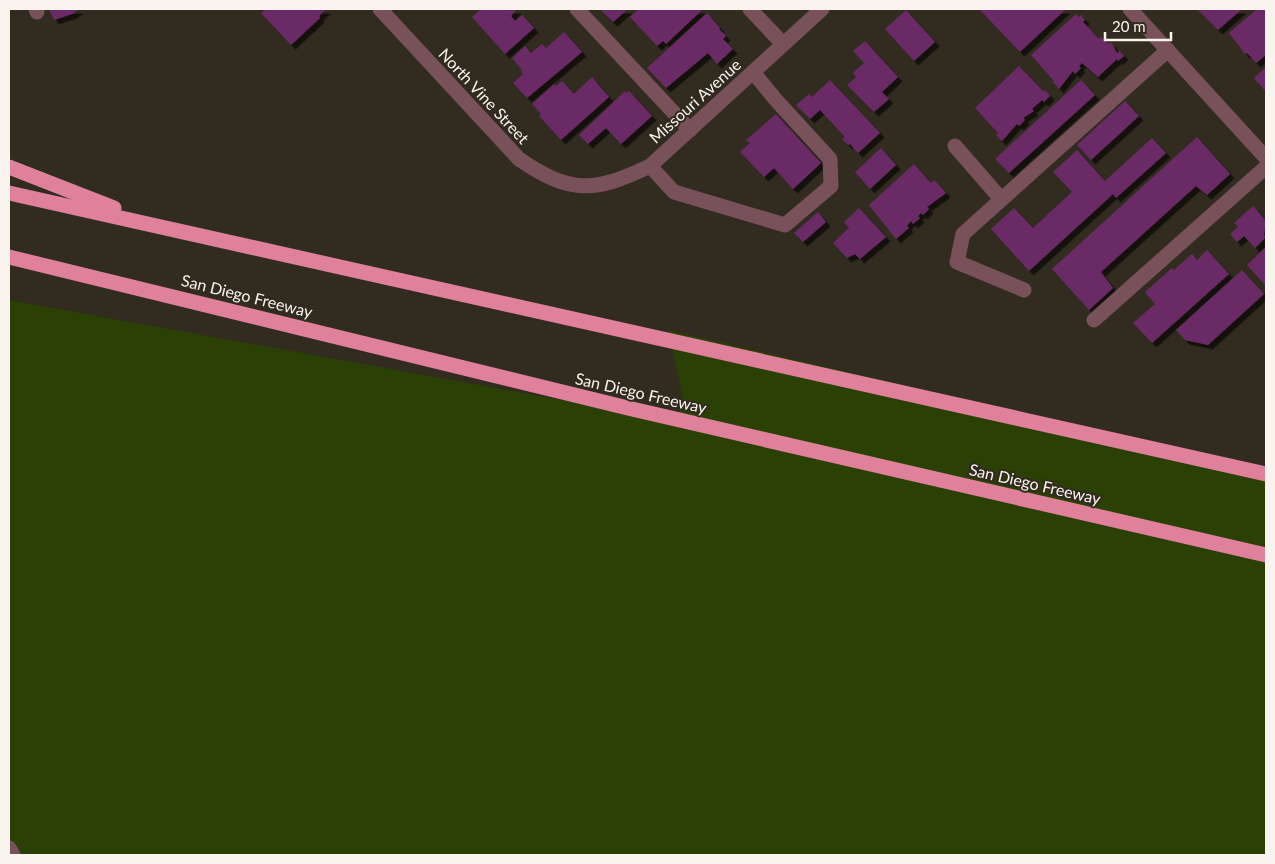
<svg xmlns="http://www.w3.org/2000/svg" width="1275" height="864" font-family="Lato,sans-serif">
  <defs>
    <filter id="shadow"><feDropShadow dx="4.5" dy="4.5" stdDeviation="0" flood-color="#0009"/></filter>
  </defs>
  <rect width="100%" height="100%" fill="#312b20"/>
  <polygon fill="#2a4005" points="9,300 678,421 682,394 668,330 1266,470 1266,855 9,855"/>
  <g fill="#6b2c66" filter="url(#shadow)">
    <polygon points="49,9 81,9 74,12 75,13 54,20"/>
    <polygon points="266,9 326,9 319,16 320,18 291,45 261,13"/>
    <polygon points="481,9 517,9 511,16 515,21 522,15 534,28 505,54 472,17"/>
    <polygon points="600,9 628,9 613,22"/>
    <polygon points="639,9 701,9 702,10 666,44 663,41 657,46 630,17"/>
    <polygon points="979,9 1066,9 1020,52"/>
    <polygon points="1200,9 1242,9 1218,30 1198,10"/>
    <polygon points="1257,9 1266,9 1266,55 1256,63 1247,53 1245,54 1229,33"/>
    <polygon points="906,10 935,42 914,61 885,29"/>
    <polygon points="707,13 720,28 719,29 726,36 723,39 733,49 717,64 708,53 666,88 647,68"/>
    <polygon points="1076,14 1078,17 1081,15 1085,20 1083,22 1099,39 1101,37 1109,44 1111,42 1117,53 1120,51 1124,56 1118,61 1117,59 1098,77 1082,63 1079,66 1081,68 1075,74 1073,71 1059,89 1053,82 1054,81 1031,55"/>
    <polygon points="564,32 582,52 527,98 513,83 523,74 521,72 522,70 512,58 525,46 531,53 542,44 546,48"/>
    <polygon points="865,41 898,77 882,92 889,99 874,112 847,85 856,77 853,73 864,63 853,51"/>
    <polygon points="1019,66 1043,91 1045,90 1050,96 1044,102 1042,100 1032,109 1034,111 1023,118 1025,120 1019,126 1017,124 1002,141 996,135 998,133 975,108"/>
    <polygon points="1266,67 1266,92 1254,78"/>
    <polygon points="592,77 609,97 561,140 539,116 541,114 532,104 554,84 556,86 562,81 574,94"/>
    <polygon points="830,80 880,133 858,153 850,144 848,145 842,139 845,137 820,110 810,119 796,105 809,94 812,97"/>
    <polygon points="1081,80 1095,95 1009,173 995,159"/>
    <polygon points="625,91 626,93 629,91 652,116 621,144 606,128 588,144 579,135"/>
    <polygon points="1125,101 1139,116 1091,160 1077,145"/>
    <polygon points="776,114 821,163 793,189 774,168 764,177 740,152 750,143 746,140"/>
    <polygon points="1197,137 1230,174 1207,195 1196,186 1101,272 1113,288 1089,310 1052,269"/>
    <polygon points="1152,138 1166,153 1116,198 1113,194 1029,271 991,229 1014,208 1033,228 1072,192 1053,172 1077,150 1105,181"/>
    <polygon points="881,148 896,165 870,189 855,172"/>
    <polygon points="914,164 931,183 934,180 946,193 927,207 929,209 923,215 921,213 918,216 920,218 913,224 911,221 907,226 909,228 896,239 869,205"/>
    <polygon points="1253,206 1266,221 1264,235 1266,237 1255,248 1244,236 1237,242 1230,234 1238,227 1234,223"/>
    <polygon points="859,208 886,237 860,259 855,254 847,258 833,243 849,228 844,222"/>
    <polygon points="818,212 826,222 803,242 794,233"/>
    <polygon points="1266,247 1266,286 1247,265"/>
    <polygon points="1207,250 1229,274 1152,343 1133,323 1155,304 1145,292 1172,268 1174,270 1192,254 1197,260"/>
    <polygon points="1242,270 1264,294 1208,345 1185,340 1176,330"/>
  </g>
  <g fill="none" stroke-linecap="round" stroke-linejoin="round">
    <g stroke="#78515b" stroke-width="15">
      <polyline points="36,9 37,12"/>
      <path d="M380 9 519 159C570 194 594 193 650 166L822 9"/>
      <polyline points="577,9 690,130"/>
      <polyline points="750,9 783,44"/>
      <polyline points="1130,9 1266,158"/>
      <polyline points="955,146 1001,199"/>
      <polyline points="650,166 674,192 785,225 831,186 830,159 776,100 753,72"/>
      <polyline points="1024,290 957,262 963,234 1168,50"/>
      <polyline points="1094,320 1266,167"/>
      <polyline points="9,848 13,855"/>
    </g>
    <g stroke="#df819b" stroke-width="15">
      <polyline points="9,167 114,208"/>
      <polyline points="9,193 1266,474"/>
      <polyline points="9,257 632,409 1266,555"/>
    </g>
  </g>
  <g text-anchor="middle" stroke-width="4" stroke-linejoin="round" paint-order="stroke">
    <g font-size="16" fill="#f9f4ed" stroke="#312b20">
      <text transform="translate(484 96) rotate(47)" y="6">North Vine Street</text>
      <text transform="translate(695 101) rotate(-42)" y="6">Missouri Avenue</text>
      <text transform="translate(247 296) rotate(14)" y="6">San Diego Freeway</text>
      <text transform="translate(641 393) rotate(13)" y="6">San Diego Freeway</text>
      <text transform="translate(1035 484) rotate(13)" y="6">San Diego Freeway</text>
    </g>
  </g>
  <rect width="1275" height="864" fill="none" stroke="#f9f4ed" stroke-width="20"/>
  <path d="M1105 32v8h66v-8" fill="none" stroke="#f9f4ed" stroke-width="2.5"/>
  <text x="1112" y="32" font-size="15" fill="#f9f4ed" stroke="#312b20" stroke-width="4" paint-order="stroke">20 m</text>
</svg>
